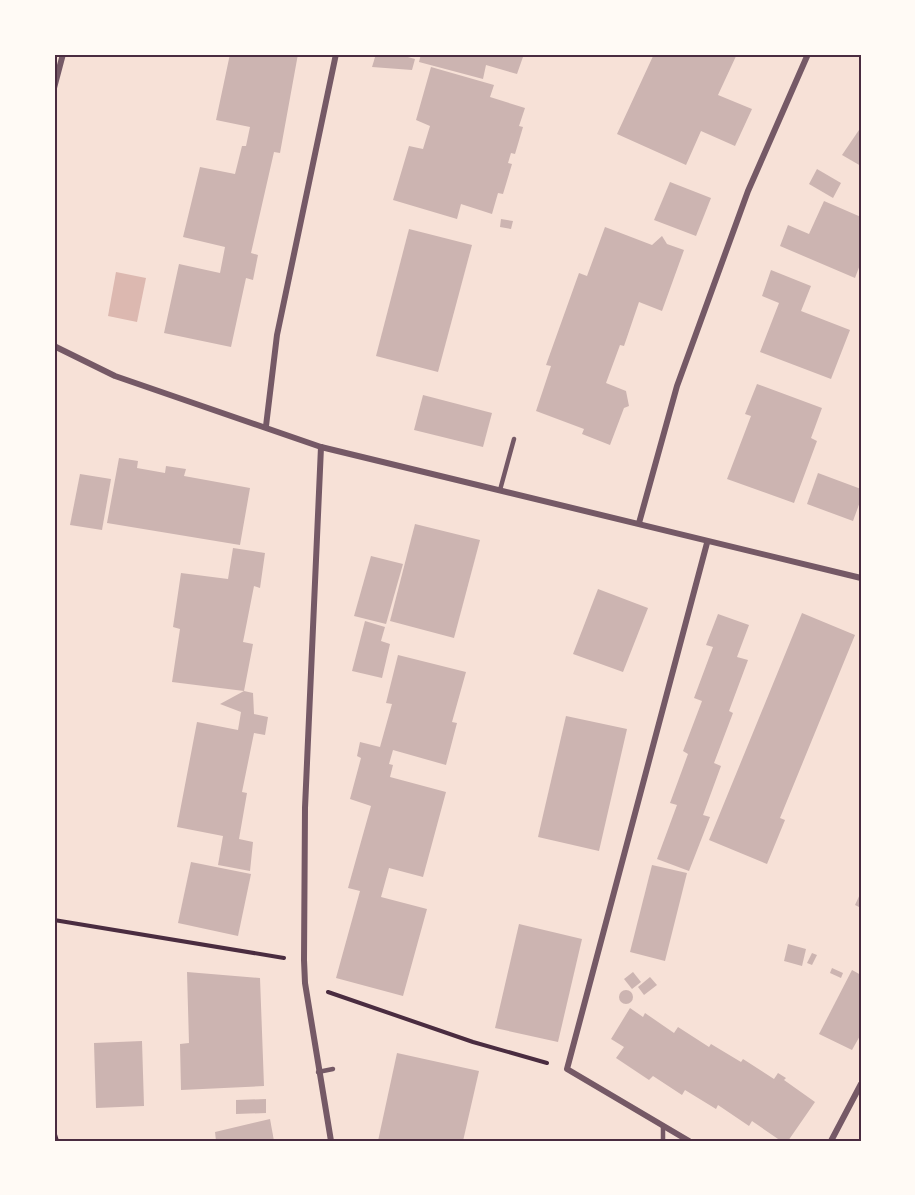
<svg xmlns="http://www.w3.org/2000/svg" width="915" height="1195" font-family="Spectral,serif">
  <rect width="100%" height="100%" fill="#f7e1d7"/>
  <polygon fill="#dcb8b0" points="116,272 146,278 137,322 108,316"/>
  <g fill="#ccb4b1">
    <polygon points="230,54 298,54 280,153 274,152 251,253 258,255 253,280 246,278 231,347 164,333 179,264 220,273 225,247 183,237 200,167 235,174 242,146 246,146 250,127 216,120"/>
    <polygon points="376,54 397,54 415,59 412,70 372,67"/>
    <polygon points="421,54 524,54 517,74 486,65 483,79 419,62"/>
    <polygon points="654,54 737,54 718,95 752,109 735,146 701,131 686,165 617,134"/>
    <polygon points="431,67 494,85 490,97 525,108 519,126 523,127 515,154 511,153 508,163 512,164 503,194 498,193 492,214 461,204 457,219 393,200 409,146 423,149 430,126 416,120"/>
    <polygon points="859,130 861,132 861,166 842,155"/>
    <polygon points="817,169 841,183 833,198 809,184"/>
    <polygon points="670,182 711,198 696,236 654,220"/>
    <polygon points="824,201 861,217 861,262 855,278 780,246 788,225 809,234"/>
    <polygon points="501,219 513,221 511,229 500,227"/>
    <polygon points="605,227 652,245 662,236 667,244 684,250 662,311 639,302 624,346 620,345 606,383 626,391 629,406 624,408 610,445 582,434 584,429 536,411 551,366 546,365 579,273 587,276"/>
    <polygon points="409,229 472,245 438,372 376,356"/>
    <polygon points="771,270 811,286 801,311 850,330 831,379 760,352 779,303 762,296"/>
    <polygon points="757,384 822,408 811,438 817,441 794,503 727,479 751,416 745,414"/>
    <polygon points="423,395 492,413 483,447 414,430"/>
    <polygon points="119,458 138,461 137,468 165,473 166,466 186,469 184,476 250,488 240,545 107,523"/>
    <polygon points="818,473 861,489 861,499 853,521 807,504"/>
    <polygon points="80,474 111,479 102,530 70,525"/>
    <polygon points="415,524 480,540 454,638 390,621"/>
    <polygon points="233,548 265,553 260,588 254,586 243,642 253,644 244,691 253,693 254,714 268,717 265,735 254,733 242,792 247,793 239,839 253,842 250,871 218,865 223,836 177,827 197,722 238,730 241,712 220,704 244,691 172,682 180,629 173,627 181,573 228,579"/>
    <polygon points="371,556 403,564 386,624 354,616"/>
    <polygon points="598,589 648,608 623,672 573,654"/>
    <polygon points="802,613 855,635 780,818 785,820 767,864 709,840"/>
    <polygon points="718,614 749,625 737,657 748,660 729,711 733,713 714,763 721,766 703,815 710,817 689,871 657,859 677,805 670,803 688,754 683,751 702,701 694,698 713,647 706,645"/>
    <polygon points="365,621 385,627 381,641 390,644 382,678 352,671"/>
    <polygon points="398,655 466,672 452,722 457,723 446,765 393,750 389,764 393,765 390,777 446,792 423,877 389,868 381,897 427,909 403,996 336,978 360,891 348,888 371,806 350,799 361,758 357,756 360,742 380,747 392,704 386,703"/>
    <polygon points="566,716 627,729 599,851 538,837"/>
    <polygon points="191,862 251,874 238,936 178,923"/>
    <polygon points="652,865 687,873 665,961 630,952"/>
    <polygon points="861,892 861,908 855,905"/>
    <polygon points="519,924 582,939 558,1042 495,1028"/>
    <polygon points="788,944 806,949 802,966 784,961"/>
    <polygon points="812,953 817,955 812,965 807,963"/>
    <polygon points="832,968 843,973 841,978 830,973"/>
    <polygon points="852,970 861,975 861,1034 852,1050 819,1034"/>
    <polygon points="187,972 260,978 264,1086 181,1090 180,1044 189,1043"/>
    <polygon points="633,972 641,982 632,989 624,979"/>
    <polygon points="650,977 657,985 644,995 638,987"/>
    <circle cx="626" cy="997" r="7"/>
    <polygon points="630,1008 643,1017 645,1013 674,1033 678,1027 709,1047 711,1044 741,1062 743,1059 774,1079 778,1073 786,1078 784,1080 815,1102 788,1141 781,1141 752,1121 749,1126 718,1105 716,1109 685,1090 682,1095 653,1076 649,1080 616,1058 624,1047 611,1039"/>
    <polygon points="142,1041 144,1106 96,1108 94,1043"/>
    <polygon points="397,1053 479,1071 463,1141 378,1141"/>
    <polygon points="266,1099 266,1113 236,1114 236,1100"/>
    <polygon points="270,1119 274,1141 216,1141 215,1132"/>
  </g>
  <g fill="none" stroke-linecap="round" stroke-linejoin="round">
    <g stroke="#4a2c40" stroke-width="4">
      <polyline points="54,920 284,958"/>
      <polyline points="328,992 473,1042 547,1063"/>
      <polyline points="54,1131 57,1141"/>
    </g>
    <g stroke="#755966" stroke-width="4.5">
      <polyline points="500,490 514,439"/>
      <polyline points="318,1072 333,1069"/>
      <polyline points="663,1141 663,1126"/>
    </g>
    <g stroke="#755966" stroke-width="6">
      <polyline points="54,88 63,54"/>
      <polyline points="54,346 115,376 321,447 861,578"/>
      <polyline points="266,426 277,335 336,54"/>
      <polyline points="321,447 305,808 304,960 305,983 331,1141"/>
      <polyline points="639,523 677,386 748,191 808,54"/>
      <polyline points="689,1141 567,1069 707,543"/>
      <polyline points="831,1141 861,1084"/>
    </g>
  </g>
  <rect width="915" height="1195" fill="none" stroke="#fffaf5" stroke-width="111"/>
  <rect x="56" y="56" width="804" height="1084" fill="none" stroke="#4a2c40" stroke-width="2"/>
</svg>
